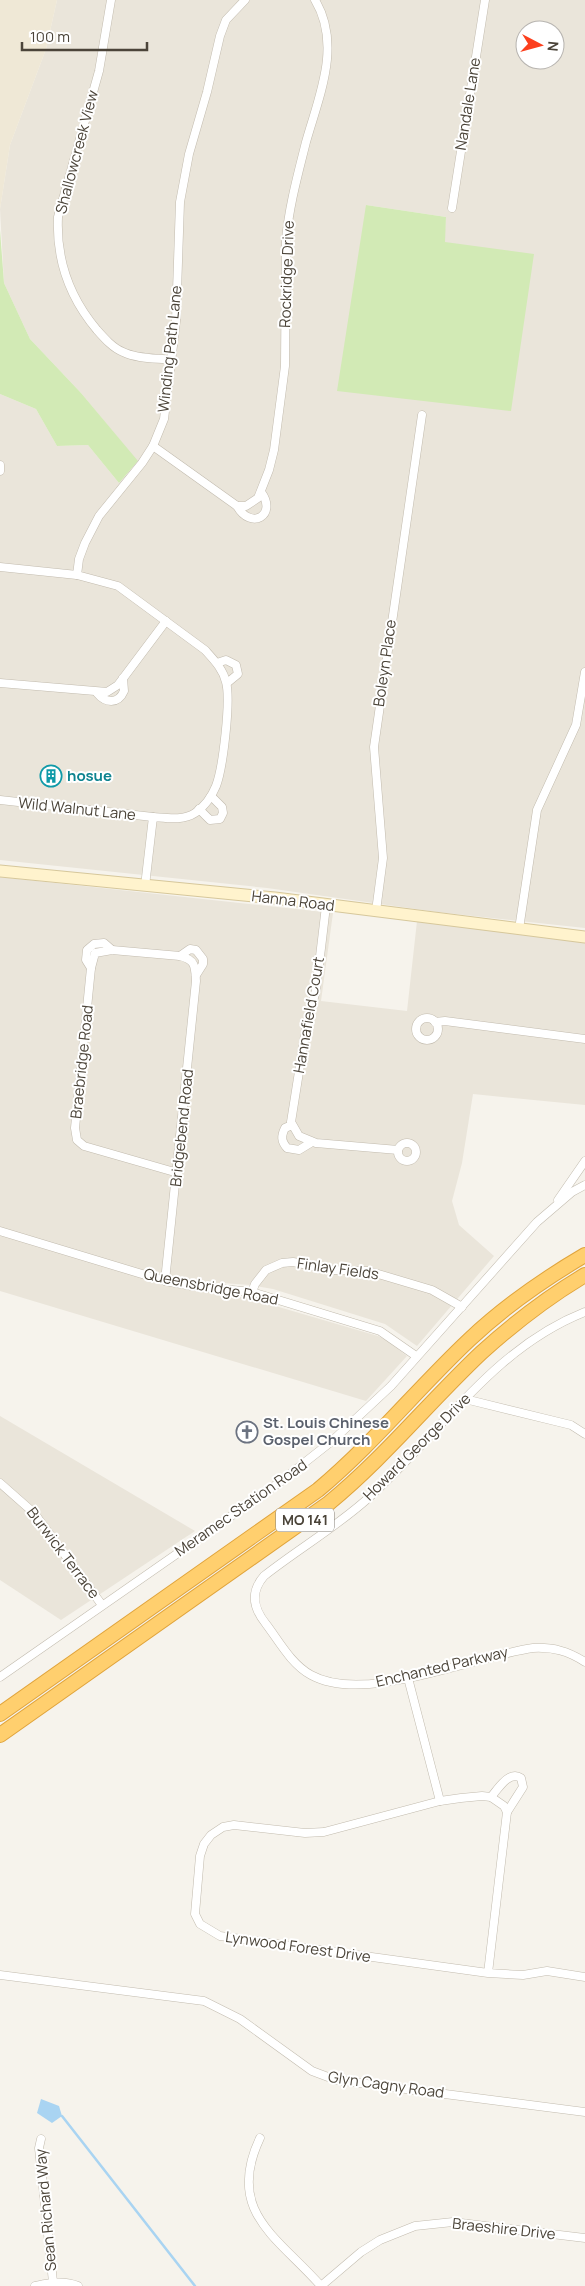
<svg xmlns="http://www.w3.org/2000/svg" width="585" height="2286" font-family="Manrope,sans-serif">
  <rect width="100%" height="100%" fill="#f6f3ec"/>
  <g fill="#eae5da" fill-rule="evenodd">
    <path d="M57 0H585V928L437 912 267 888 0 860V394L36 409 57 446 88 445 119 483 138 462 81 393 30 339 4 283 0 209 10 145 46 49ZM525 30H555V60H525ZM366 205 446 217 444 242Z"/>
    <polygon points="0,877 333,913 321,1001 407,1011 417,921 585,941 585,1105 473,1094 462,1163 452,1201 459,1225 494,1256 417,1346 385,1324 273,1289 250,1285 222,1283 221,1295 245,1297 378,1336 388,1341 407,1356 366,1401 0,1291"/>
    <polygon points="0,1416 195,1531 61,1620 0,1580"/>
  </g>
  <polygon fill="#efe8d6" points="0,0 57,0 46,49 10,145 0,209"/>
  <g fill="#d2eab5">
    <polygon points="366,205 446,217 445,242 534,254 511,411 337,391"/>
    <polygon points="0,230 4,283 30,339 81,393 138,461 119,483 88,445 57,446 36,409 0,394"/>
  </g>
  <polygon fill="#a9d4f2" points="41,2099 59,2106 62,2116 52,2123 37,2113"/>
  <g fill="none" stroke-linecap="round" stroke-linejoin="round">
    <polyline stroke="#a9d4f2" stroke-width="2.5" points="62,2116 195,2286"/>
    <g stroke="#c2bbae" stroke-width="9">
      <g id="street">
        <path d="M111 0 99 71 58 217C56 260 70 298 97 330 105 339 113 348 123 352 137 359 157 358 172 360"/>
        <polyline points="452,208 485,0"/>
        <path d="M153 446 237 506H246L258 498 269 470 274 450 285 366 286 240C289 206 298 174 306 142 319 96 342 45 315 0"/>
        <polyline points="0,465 0,471"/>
        <path d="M237 506C251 531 278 515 261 492"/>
        <polyline points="0,567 77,575"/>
        <polyline points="217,663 226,660 236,665 238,674 227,683"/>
        <polyline points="0,683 107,692 118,685 166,621"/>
        <path d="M97 693C105 703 118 705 124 691L123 678"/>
        <polyline points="0,800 153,817"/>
        <polyline points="199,809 210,820 220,819 223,813 222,807 211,796"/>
        <path d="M145 886 153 817C167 818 183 821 195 813 204 807 212 796 216 786 223 768 231 700 226 682 223 669 214 660 205 650L118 586 77 575 79 559 85 543 99 516 142 463 153 446 164 419 176 321 180 202 189 154 207 92 220 36 226 20 245 0"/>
        <polyline points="326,906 316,990 306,1028 291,1122 299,1136 316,1143 398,1150"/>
        <polyline points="376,911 383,858 374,747 422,415"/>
        <polyline points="519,929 537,810 576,725 585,672"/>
        <polyline points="180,956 190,949 196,950 203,959 203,964 196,975"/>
        <polyline points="91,968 86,960 87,950 94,944 104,943 112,950"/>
        <circle cx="427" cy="1029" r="11"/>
        <polyline points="435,1022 445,1021 585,1039"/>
        <path d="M292 1125 285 1128C281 1136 281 1141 287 1148L299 1150 312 1142"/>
        <circle cx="407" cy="1152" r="9"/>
        <polyline points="558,1200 585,1161"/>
        <polyline points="0,1231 165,1281 192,1286 252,1292 380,1331 416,1356"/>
        <path d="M165 1281 196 981C195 967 196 960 180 956L112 950 95 953 91 968 75 1128 77 1140 84 1146 178 1173"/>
        <polyline points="252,1292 255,1284 266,1270 282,1263 293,1262 332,1270 368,1271 432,1290 462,1307"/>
        <path d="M585 1312C491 1349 438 1437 365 1501 333 1529 297 1550 264 1576 250 1592 253 1608 266 1624 279 1641 291 1664 311 1675 365 1705 474 1656 533 1648 553 1647 568 1651 585 1662"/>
        <polyline points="465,1399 571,1425 585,1434"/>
        <polyline points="0,1483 34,1513 102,1605"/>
        <polyline points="0,1677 280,1482 332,1441 391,1386 537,1222 572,1192 585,1185"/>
        <polyline points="408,1678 440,1801"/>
        <path d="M491 1797C498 1789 509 1770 521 1778L523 1787 507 1812"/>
        <polyline points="488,1973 507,1812 504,1806 491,1797 482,1796 461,1798 440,1801 324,1832 305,1833 234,1825 223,1827 211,1835 204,1844 200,1856 195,1914 200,1924 220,1936 488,1973 523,1975 547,1971 585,1977"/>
        <polyline points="0,1975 204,2001 240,2019 312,2071 336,2080 585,2112"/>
        <path d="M260 2138C225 2212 278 2237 321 2286"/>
        <polyline points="41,2139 39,2148 53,2282"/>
        <path d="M35 2286C50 2283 63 2280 78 2286"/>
        <polyline points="321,2286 361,2252 380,2240 415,2226 453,2222 585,2238"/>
      </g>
    </g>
    <g stroke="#d6c79b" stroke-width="13">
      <polyline id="secondary" points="0,871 275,898 585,937"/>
    </g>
    <g stroke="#e0a43c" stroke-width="16">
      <g id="highway">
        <path d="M0 1714 318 1490C373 1444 417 1389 469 1340 504 1307 544 1279 585 1255"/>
        <path d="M0 1735 329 1503C384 1458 429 1402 481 1353 513 1324 548 1297 585 1275"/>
      </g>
    </g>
    <use href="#street" stroke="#fff" stroke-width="8"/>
    <use href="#secondary" stroke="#fff3cd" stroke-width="11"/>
    <use href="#highway" stroke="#ffcf6e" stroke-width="14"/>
  </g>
  <defs>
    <g id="building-ring" transform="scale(1.125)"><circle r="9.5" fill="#fff" stroke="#0f9aa8" stroke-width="1.5"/><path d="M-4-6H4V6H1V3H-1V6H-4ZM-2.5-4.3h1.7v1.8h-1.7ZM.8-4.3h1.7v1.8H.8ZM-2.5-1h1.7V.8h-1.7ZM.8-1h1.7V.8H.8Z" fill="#0f9aa8"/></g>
    <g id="church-ring" transform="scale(1.125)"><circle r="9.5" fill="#fff" stroke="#6b7280" stroke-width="1.5"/><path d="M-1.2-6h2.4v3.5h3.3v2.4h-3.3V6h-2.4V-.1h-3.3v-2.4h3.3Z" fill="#6b7280"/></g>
  </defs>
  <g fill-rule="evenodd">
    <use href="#building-ring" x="51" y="776"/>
    <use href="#church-ring" x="247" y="1432"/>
  </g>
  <g text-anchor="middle" stroke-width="4" stroke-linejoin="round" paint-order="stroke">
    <rect fill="#fff" stroke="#817c74" stroke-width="1" x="276" y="1508.5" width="58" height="23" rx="4"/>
    <g font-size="14" font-weight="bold" fill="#4b4439">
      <text x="305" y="1525">MO 141</text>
    </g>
    <g font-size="15" fill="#4b4439" stroke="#fff">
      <text transform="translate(468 104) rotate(-81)" y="5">Nandale Lane</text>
      <text transform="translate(77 152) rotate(-75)" y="5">Shallowcreek View</text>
      <text transform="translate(287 274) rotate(-88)" y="5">Rockridge Drive</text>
      <text transform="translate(170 349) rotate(-84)" y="5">Winding Path Lane</text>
      <text transform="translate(385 663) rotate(-82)" y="5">Boleyn Place</text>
      <text transform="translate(77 809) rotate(6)" y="5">Wild Walnut Lane</text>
      <text transform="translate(293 901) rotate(7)" y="5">Hanna Road</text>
      <text transform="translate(309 1015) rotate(-80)" y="5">Hannafield Court</text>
      <text transform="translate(82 1062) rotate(-84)" y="5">Braebridge Road</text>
      <text transform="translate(182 1128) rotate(-84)" y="5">Bridgebend Road</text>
      <text transform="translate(338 1269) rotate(8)" y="5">Finlay Fields</text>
      <text transform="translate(211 1287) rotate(11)" y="5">Queensbridge Road</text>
      <text transform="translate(417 1447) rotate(-45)" y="5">Howard George Drive</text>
      <text transform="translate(241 1508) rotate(-35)" y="5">Meramec Station Road</text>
      <text transform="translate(63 1553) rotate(53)" y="5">Burwick Terrace</text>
      <text transform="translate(442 1667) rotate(-13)" y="5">Enchanted Parkway</text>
      <text transform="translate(298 1947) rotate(8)" y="5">Lynwood Forest Drive</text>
      <text transform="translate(386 2085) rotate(8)" y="5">Glyn Cagny Road</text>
      <text transform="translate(46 2210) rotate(-95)" y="5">Sean Richard Way</text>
      <text transform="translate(504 2229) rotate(6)" y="5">Braeshire Drive</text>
    </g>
    <g font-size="15" font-weight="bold" fill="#0d838f" stroke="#fff" text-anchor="start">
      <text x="67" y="781">hosue</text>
    </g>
    <g font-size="15" font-weight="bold" fill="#5b616d" stroke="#fff" text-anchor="start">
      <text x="263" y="1428">St. Louis Chinese<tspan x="263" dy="17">Gospel Church</tspan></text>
    </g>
  </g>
  <g transform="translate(540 45) rotate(96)"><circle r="24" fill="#ffffff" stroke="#b7b4b0"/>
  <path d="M0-4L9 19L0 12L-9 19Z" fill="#fc3f1d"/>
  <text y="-8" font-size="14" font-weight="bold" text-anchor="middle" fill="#4b4439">N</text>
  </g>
  <path d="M22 42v8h125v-8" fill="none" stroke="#4b4439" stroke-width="2.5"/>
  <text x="30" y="42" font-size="15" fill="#4b4439" stroke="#ffffff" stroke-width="4" paint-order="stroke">100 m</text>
</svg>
